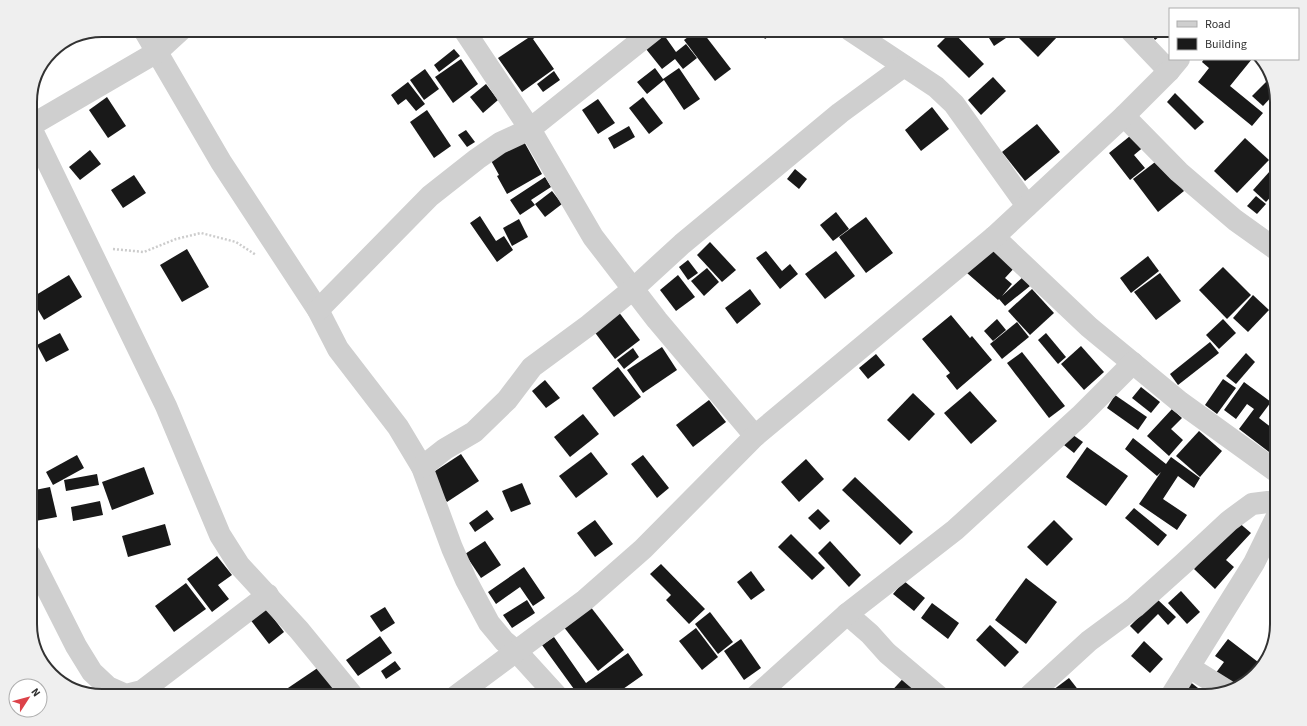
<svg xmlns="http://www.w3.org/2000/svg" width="1307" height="726" font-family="'Source Sans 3',sans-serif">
  <rect width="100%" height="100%" fill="#fff"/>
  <g fill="#191919">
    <polygon points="527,30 545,30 533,39 554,69 522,92 498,58 531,36"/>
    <polygon points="697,30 701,30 731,69 715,81 684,40"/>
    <polygon points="759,30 778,30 765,39"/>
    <polygon points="984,30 1001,30 1006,38 994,46"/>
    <polygon points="1011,30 1054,30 1059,35 1038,57"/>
    <polygon points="1148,30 1168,30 1155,40"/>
    <polygon points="98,31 83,40 80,34"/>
    <polygon points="952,31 984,64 969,78 937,46"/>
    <polygon points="664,35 676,52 686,44 697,58 683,69 675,59 662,69 646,49"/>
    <polygon points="454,49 460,56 439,72 434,65"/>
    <polygon points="461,59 478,84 453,103 435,77"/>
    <polygon points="1204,59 1252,59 1230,86 1263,113 1252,126 1198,82 1209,68 1202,62"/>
    <polygon points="655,68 663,79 679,68 700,99 684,110 664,80 647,94 637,82"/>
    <polygon points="425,69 439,89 424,100 410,80"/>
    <polygon points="554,71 560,80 543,92 537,84"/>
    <polygon points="993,77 1006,91 981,115 968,100"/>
    <polygon points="1270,78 1275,93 1263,106 1252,96"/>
    <polygon points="408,82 425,104 416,111 406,99 398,105 391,95"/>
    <polygon points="486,84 498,100 483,113 470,97"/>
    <polygon points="1175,93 1204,122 1195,130 1167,102"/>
    <polygon points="107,97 126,126 108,138 89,110"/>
    <polygon points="643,97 663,123 649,134 629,108"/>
    <polygon points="598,99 615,123 598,134 582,110"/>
    <polygon points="1277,105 1277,120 1270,115"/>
    <polygon points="932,107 949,129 921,151 905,130"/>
    <polygon points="427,110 451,146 434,158 410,122"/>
    <polygon points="1037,124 1060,152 1025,181 1002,152"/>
    <polygon points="629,126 635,137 614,149 608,138"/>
    <polygon points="466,130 475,142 467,147 458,135"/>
    <polygon points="1135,132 1146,145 1134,155 1145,168 1130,180 1109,153"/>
    <polygon points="522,138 542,174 507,194 497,176 499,175 489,157"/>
    <polygon points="1245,138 1269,160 1237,193 1214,171"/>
    <polygon points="90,150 101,164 80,180 69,167"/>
    <polygon points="1159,159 1184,191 1158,212 1133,179"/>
    <polygon points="1277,163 1277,190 1266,202 1253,190"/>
    <polygon points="795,169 807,179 799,189 787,179"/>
    <polygon points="134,175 146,193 123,208 111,190"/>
    <polygon points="545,177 551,187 531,200 535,205 520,215 510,200"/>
    <polygon points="552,191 562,204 545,217 535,204"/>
    <polygon points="1256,196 1266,204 1257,214 1247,206"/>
    <polygon points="836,212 849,229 833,241 820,225"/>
    <polygon points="480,216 496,241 504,236 513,250 497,262 470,223"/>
    <polygon points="866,217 893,253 866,273 839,237"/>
    <polygon points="519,219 528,237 512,246 503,228"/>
    <polygon points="710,242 736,270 722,282 697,255"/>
    <polygon points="993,244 1017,265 1005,278 1012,284 1002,296 1023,277 1030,286 1005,306 999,299 998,300 967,273"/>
    <polygon points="187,249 209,287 182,302 160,265"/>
    <polygon points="766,251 782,271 790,264 798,274 780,289 756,258"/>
    <polygon points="836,251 855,276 825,299 805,274"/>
    <polygon points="1148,256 1159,271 1131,293 1120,278"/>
    <polygon points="688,260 698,273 688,280 679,267"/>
    <polygon points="1223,267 1251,295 1227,319 1199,290"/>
    <polygon points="707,268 719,282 704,296 691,281"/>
    <polygon points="1160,273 1181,301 1156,320 1134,292"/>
    <polygon points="69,275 82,297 44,320 31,298"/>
    <polygon points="678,275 695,297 676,311 660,290"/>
    <polygon points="750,289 761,304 737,324 725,308"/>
    <polygon points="1032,289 1054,313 1030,335 1008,311"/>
    <polygon points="1253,295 1269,310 1248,332 1233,318"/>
    <polygon points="618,311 640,340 615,359 593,330"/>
    <polygon points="951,315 970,338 972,336 992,360 957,390 946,376 950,373 922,339"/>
    <polygon points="997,319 1006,330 993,341 984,331"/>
    <polygon points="1223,319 1236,333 1219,349 1206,335"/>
    <polygon points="1017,322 1029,337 1002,359 990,344"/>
    <polygon points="60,333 69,350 46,362 37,345"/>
    <polygon points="1046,333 1066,357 1058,364 1038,340"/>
    <polygon points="1210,342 1219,353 1178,385 1170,374"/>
    <polygon points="1081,346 1104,372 1084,390 1061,364"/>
    <polygon points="662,347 677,370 643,393 627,370"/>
    <polygon points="633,348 639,357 624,369 617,360"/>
    <polygon points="1022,352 1065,406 1049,418 1007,363"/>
    <polygon points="1246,353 1255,362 1236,384 1226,376"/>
    <polygon points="876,354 885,365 868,379 859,368"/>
    <polygon points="618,367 641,397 614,417 592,388"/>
    <polygon points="1223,379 1236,388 1217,414 1205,405"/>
    <polygon points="545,380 560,398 546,408 532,391"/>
    <polygon points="1244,382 1271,402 1259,418 1277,432 1277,458 1239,429 1254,409 1247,404 1236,419 1224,410"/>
    <polygon points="1141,387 1160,402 1151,413 1132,398"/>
    <polygon points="970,391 997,421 971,444 944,413"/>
    <polygon points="913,393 935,414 909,441 887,420"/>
    <polygon points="1115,395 1147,417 1138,430 1107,408"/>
    <polygon points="709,400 726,422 693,447 676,425"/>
    <polygon points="1172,409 1182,418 1171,429 1183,440 1169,456 1147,436"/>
    <polygon points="583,414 599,434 570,457 554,437"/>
    <polygon points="1199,431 1222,451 1200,477 1176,456"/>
    <polygon points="1073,435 1083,442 1074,453 1064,445"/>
    <polygon points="1133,438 1166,464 1171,457 1200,478 1194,488 1178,476 1163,499 1187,515 1177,530 1139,504 1161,472 1157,476 1125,449"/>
    <polygon points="1087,447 1128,476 1106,506 1066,477"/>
    <polygon points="591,452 608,474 576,498 559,476"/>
    <polygon points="461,454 479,481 447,502 429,475"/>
    <polygon points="77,455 84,468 53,485 46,472"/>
    <polygon points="643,455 669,488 657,498 631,464"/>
    <polygon points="806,459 824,479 799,502 781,482"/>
    <polygon points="144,467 154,494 112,510 102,482"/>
    <polygon points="97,474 99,485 66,491 64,480"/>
    <polygon points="855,477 913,532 900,545 842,490"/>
    <polygon points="522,483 531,504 511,512 502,491"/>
    <polygon points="50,487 57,517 30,522 30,491"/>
    <polygon points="100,501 103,515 73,521 71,507"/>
    <polygon points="1134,508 1167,535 1158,546 1125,518"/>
    <polygon points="818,509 830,521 820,530 808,518"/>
    <polygon points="487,510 494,519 475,532 469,523"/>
    <polygon points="595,520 613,544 595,557 577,533"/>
    <polygon points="1054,520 1073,539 1047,566 1027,547"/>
    <polygon points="1237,521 1251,533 1226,560 1234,567 1215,589 1194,569"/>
    <polygon points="165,524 171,545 128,557 122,536"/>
    <polygon points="791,534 825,568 812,580 778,547"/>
    <polygon points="485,541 501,565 481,578 465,554"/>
    <polygon points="830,541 861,575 849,587 818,553"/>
    <polygon points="217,556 232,575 218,585 229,599 212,612 187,579"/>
    <polygon points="661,564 705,609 689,624 666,600 671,595 650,574"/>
    <polygon points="524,567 545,598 533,606 520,587 496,604 488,592"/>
    <polygon points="751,571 765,590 751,600 737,582"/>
    <polygon points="1026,578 1057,602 1026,644 995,620"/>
    <polygon points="904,581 925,598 914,611 893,594"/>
    <polygon points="186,583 206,609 174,632 155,606"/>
    <polygon points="1181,591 1200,612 1187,624 1168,603"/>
    <polygon points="1157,599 1176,617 1168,625 1158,614 1138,634 1130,626"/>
    <polygon points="527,600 535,613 512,628 503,615"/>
    <polygon points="932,603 959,623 948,639 921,618"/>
    <polygon points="590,606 624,650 598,671 563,626"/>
    <polygon points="265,607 284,632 269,644 249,618"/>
    <polygon points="385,607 395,623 381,632 370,616"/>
    <polygon points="710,612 733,642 718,654 695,624"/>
    <polygon points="990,625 1019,652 1005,667 976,640"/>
    <polygon points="696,628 718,657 702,670 679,641"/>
    <polygon points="380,636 392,653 358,676 346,660"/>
    <polygon points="554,637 586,683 628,653 643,675 613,696 579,696 542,645"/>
    <polygon points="741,639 761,668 744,680 724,651"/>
    <polygon points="1228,639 1258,662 1238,687 1234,688 1215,674 1224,662 1215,656"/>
    <polygon points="1144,641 1163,659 1150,673 1131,656"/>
    <polygon points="395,661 401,669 386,679 381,671"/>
    <polygon points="1260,661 1264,663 1251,676"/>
    <polygon points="322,665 340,693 336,696 289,696 285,690"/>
    <polygon points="909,672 934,696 887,696"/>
    <polygon points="1069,678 1083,696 1045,696"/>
    <polygon points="1189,681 1207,695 1184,696 1181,692"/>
  </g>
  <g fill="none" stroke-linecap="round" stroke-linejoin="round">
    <polyline stroke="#ccc" stroke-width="2.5" stroke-dasharray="2 2" stroke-linecap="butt" points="113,249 144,252 176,239 201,233 236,242 256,255"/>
    <g stroke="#cfcfcf" stroke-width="22">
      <polyline points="144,30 221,162 318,310 338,349 398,427 422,467 452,548 466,580 489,623 504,641 516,651 557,696"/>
      <polyline points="464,30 530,129 593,237 657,320 755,436"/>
      <polyline points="850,30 936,87 954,104 1027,206"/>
      <polyline points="1130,30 1169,71"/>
      <polyline points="1124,116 1179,172 1235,220 1277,250"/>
      <polyline points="30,126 166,406 220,535 239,565 299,630 353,696"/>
      <polyline points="30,126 157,52 181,30"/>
      <polyline points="994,237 1089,327 1180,402 1277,472"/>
      <polyline points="318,310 430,196 477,159 500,143 530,129 654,30"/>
      <polyline points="422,467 445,449 474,432 507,400 532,367 589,325 633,289 682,244 840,113 904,66"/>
      <polyline points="30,555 76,646 92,672 108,687 126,695 142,691 268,595"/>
      <polyline points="847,614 870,634 887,653 938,696"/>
      <polyline points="1189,667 1226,690"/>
      <polyline points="456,696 585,600 643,549 755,436 994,237 1124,116 1169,71 1179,59"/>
      <polyline points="756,696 847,614 955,530 1080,416 1133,363"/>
      <polyline points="1029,696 1089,641 1135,607 1184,563 1229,521 1252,504 1268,502 1277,504"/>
      <polyline points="1171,696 1254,563 1277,516"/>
    </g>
  </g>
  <path d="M0 0H1307V726H0ZM102 37H1205A65 65 0 0 1 1270 102V624A65 65 0 0 1 1205 689H102A65 65 0 0 1 37 624V102A65 65 0 0 1 102 37Z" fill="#efefef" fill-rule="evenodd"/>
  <path fill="none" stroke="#323232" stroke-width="2" d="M102 37H1205A65 65 0 0 1 1270 102V624A65 65 0 0 1 1205 689H102A65 65 0 0 1 37 624V102A65 65 0 0 1 102 37Z"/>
  <rect x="1169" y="8" width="130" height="52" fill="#ffffff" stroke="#adadad"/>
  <rect x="1177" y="21" width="20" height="6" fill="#cfcfcf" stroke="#adadad"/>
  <text x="1205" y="28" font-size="12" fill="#323232">Road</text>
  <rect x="1177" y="38" width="20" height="12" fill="#191919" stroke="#adadad"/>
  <text x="1205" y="48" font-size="12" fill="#323232">Building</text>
  <g transform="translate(28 698) rotate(54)"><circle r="19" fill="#ffffff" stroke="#adadad"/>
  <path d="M0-3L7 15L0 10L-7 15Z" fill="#dc4249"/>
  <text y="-6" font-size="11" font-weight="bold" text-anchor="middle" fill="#323232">N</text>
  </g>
</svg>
